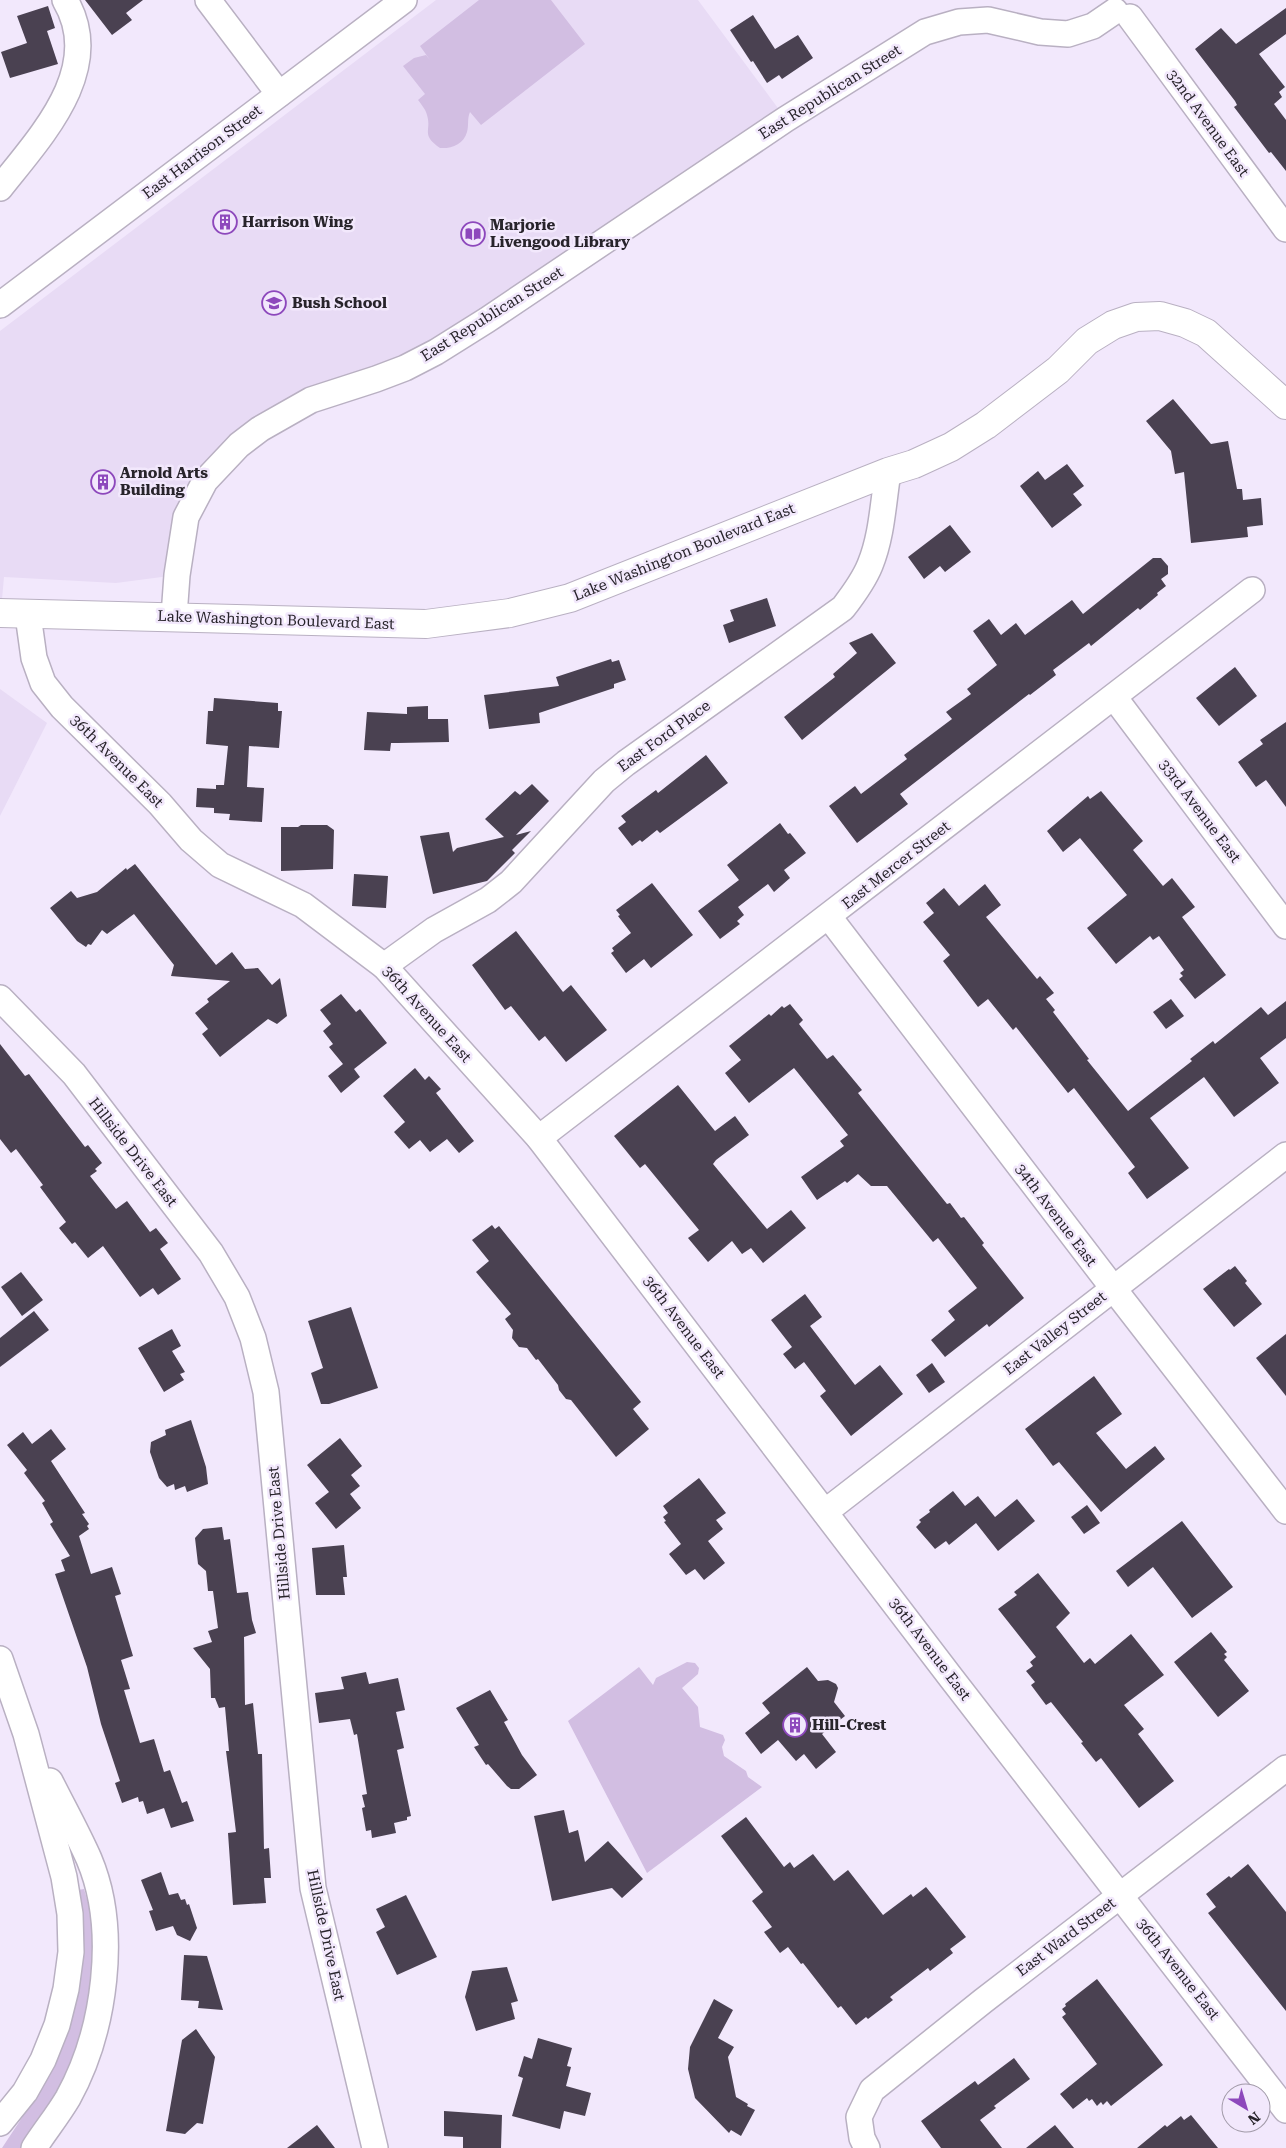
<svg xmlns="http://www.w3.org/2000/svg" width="1286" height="2148" font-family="'Roboto Serif',serif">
  <rect width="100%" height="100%" fill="#f2e8fc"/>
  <g fill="#e8dbf5">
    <polygon points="436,0 698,0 786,119 487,320 338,390 205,481 177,575 116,583 4,577 0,622 0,331"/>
    <polygon points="0,689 47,723 0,816"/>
  </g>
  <g fill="#d2bee2">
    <path d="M479 0H551L585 44 481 125 470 112C467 119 469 125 467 132 464 144 451 149 440 148 420 134 432 131 427 115 426 110 421 104 418 100L425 94 403 66 414 58 426 55 430 60 420 46Z"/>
    <polygon points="687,1662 695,1663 699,1668 698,1674 682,1688 698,1707 700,1727 723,1735 725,1740 722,1747 724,1756 746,1771 748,1777 762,1787 647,1873 568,1721 639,1667 653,1685 656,1678"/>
    <polygon points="84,1889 94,1923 93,1983 75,2055 62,2085 22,2148 2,2148 31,2104 78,1890"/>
  </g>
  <g fill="#4a4151">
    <polygon points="85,0 143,0 126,13 132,20 112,35"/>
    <polygon points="48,6 55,28 47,31 58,64 10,78 1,52 27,43 17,16"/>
    <polygon points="1286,8 1286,34 1259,54 1285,87 1279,92 1282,97 1274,104 1286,120 1286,171 1271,152 1269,153 1234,107 1237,105 1235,101 1195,49 1221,28 1236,44"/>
    <polygon points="753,15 775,49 798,35 813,58 782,79 779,75 767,83 753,61 751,62 730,30"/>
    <polygon points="1173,399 1211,444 1228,441 1237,489 1242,489 1243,500 1261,498 1263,525 1247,527 1248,537 1191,543 1184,472 1175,474 1171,451 1146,421"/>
    <polygon points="1067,464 1084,486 1073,494 1082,505 1052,528 1020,486 1038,471 1045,480"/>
    <polygon points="950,525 971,552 945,572 940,566 924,579 908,557"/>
    <polygon points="1153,558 1161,558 1168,566 1168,574 1161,579 1166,586 1157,593 1158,595 1140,610 1138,608 1091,646 1089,643 1053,670 1056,675 1030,695 1029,694 900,794 908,804 857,843 829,806 855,786 861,794 907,759 904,755 952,719 946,712 971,694 967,689 997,665 973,631 989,619 1001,635 1016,623 1025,635 1072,600 1083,614"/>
    <polygon points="767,598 776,626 729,643 723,625 734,621 730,610"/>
    <polygon points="872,633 896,663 802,740 784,717 835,677 833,674 857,653 849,643"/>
    <polygon points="611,659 612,662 619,660 626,680 614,684 614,688 539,713 540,723 489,729 484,695 559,686 556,677"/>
    <polygon points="1235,667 1257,696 1219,726 1196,698"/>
    <polygon points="214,698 278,703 278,711 282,711 279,748 249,746 247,787 264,788 262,822 229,820 230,814 214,813 214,808 196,807 197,788 216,789 216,785 224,785 228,746 206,744 208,711 213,711"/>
    <polygon points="428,706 428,719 448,719 449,742 398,743 398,742 398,743 391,743 390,751 364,750 367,712 407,714 407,707"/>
    <polygon points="1286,722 1286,807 1266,780 1256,787 1238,762 1263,744 1260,740"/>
    <polygon points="706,755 728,783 660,833 657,830 642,842 640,840 632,846 618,828 626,822 621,816 656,790 658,793"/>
    <polygon points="532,784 549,801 516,835 531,831 512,850 515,853 487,881 433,894 420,836 449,832 453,852 457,848 504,837 485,819 515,791 520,795"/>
    <polygon points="1101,791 1143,841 1133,850 1163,886 1172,878 1195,907 1182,917 1226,975 1195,999 1179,979 1183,976 1180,973 1184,970 1159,936 1153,940 1150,936 1116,964 1087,928 1127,895 1080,838 1063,852 1047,831 1088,796 1090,799"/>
    <polygon points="780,823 788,834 790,833 806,853 784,870 790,878 774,892 768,884 738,907 744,915 737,921 740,924 720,939 698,911 739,880 727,865"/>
    <polygon points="301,825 327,825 334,830 333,869 281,871 281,827 298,827"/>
    <polygon points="135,864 216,965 232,952 245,969 258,968 272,985 280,978 287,1016 277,1024 268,1019 220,1057 202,1034 208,1029 195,1013 209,1002 207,999 230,981 171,976 174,965 134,914 107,934 102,930 91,945 88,944 86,947 77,941 50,908 71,891 77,898 97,892 126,868 127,870"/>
    <polygon points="354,874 388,876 386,908 352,906"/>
    <polygon points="652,883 693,935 651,968 644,959 626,973 611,953 614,951 612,948 631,933 618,916 620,915 616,910"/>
    <polygon points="985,884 1001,905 986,917 1037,979 1040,976 1054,993 1046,999 1055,1010 1053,1012 1089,1059 1087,1060 1128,1111 1192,1061 1190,1059 1213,1041 1215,1044 1261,1007 1268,1015 1286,1001 1286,1038 1260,1058 1279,1083 1234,1117 1204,1077 1150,1118 1189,1168 1147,1199 1128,1173 1135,1167 1074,1088 1068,1093 1016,1027 1013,1030 988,999 978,1007 943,961 950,955 923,922 934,913 926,903 944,888 959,906"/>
    <polygon points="516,931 563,992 571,985 607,1030 566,1062 545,1036 539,1041 511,1006 505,1010 472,965"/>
    <polygon points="341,994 356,1012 360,1009 387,1043 354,1069 360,1077 341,1093 328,1076 343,1064 329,1047 333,1044 323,1031 331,1024 320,1010"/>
    <polygon points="1171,999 1184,1016 1166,1029 1153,1012"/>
    <polygon points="790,1004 803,1020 799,1024 827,1059 833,1055 862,1090 858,1093 947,1204 950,1203 961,1218 964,1217 984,1243 982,1245 1024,1298 989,1327 987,1324 945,1357 931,1340 955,1320 948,1311 977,1288 938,1238 933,1242 887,1186 871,1186 858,1174 847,1183 845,1181 817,1200 801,1177 844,1146 840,1141 848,1135 794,1068 749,1103 725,1073 741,1060 729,1046 769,1014 771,1016 782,1006 784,1008"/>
    <polygon points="0,1044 25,1076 29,1074 85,1147 88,1145 102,1163 95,1169 97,1171 90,1176 116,1209 127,1201 150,1232 156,1228 168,1243 160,1249 181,1279 158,1295 153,1288 140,1297 103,1246 88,1258 75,1242 72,1244 59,1228 66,1222 40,1187 43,1185 16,1149 11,1153 0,1139"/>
    <polygon points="415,1068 425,1080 429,1076 441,1089 436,1093 474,1141 459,1153 447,1139 430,1152 420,1140 409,1149 394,1132 405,1122 383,1096"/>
    <polygon points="678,1085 715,1131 735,1116 749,1135 716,1160 713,1164 767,1229 791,1210 806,1228 763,1263 751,1248 742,1254 732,1241 708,1262 688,1238 699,1230 645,1164 640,1168 614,1136"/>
    <polygon points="492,1225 495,1229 499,1226 641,1402 633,1409 649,1429 616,1457 571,1400 566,1399 559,1390 558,1385 538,1359 536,1360 527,1348 519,1347 512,1338 513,1330 505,1319 511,1314 476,1272 489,1261 472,1240"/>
    <polygon points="1235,1266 1247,1281 1245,1283 1262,1304 1234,1327 1203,1289 1229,1269 1230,1270"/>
    <polygon points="21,1272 43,1300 22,1316 1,1287"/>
    <polygon points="805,1294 822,1317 810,1326 855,1385 880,1365 903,1394 851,1436 820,1396 826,1391 804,1362 795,1369 783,1354 792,1347 771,1320"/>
    <polygon points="351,1307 378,1388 329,1404 321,1404 311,1373 323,1368 308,1321"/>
    <polygon points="34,1311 49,1330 0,1367 0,1338"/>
    <polygon points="172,1329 181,1346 172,1351 185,1372 180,1374 184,1380 164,1392 138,1348"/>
    <polygon points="1286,1334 1286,1396 1256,1358"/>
    <polygon points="932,1363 945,1382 929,1393 916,1375"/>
    <polygon points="1094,1376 1122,1414 1096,1433 1126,1469 1155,1446 1165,1459 1101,1512 1059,1462 1053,1466 1025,1429"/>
    <polygon points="191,1420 206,1467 208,1484 187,1492 185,1486 175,1490 174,1484 167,1487 159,1478 150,1452 151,1442 166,1435 165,1430"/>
    <polygon points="51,1429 66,1449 51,1461 85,1513 82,1514 89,1524 87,1526 89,1529 79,1536 91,1574 112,1567 121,1594 115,1596 133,1656 121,1660 130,1689 124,1690 140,1743 154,1739 164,1772 170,1770 182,1803 187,1801 194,1821 171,1828 164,1808 147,1814 143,1801 139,1802 138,1797 122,1803 115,1783 120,1781 101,1724 87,1667 55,1574 65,1571 61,1560 70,1556 50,1524 53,1522 42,1503 45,1501 24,1473 27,1470 7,1445 23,1432 32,1444"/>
    <polygon points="340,1438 362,1466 351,1475 360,1486 350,1494 361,1508 336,1529 315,1503 329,1492 307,1465"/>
    <polygon points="699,1478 726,1513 716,1520 723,1529 708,1541 725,1563 704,1580 695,1569 686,1575 669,1554 681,1544 664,1522 666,1521 663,1517 668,1513 663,1506"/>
    <polygon points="953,1491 965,1506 978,1496 995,1517 1017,1499 1035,1521 998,1551 976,1523 949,1545 946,1541 935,1549 916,1527 921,1522 919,1520 930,1512 929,1510"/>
    <polygon points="1087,1505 1100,1523 1084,1534 1071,1517"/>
    <polygon points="1182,1521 1233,1587 1192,1618 1153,1567 1128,1587 1116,1571"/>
    <polygon points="222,1527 224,1540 230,1539 237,1593 248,1592 252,1620 256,1633 244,1637 245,1705 253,1703 258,1754 262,1754 264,1849 269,1848 271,1878 264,1878 266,1903 233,1905 228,1833 236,1832 226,1751 229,1751 225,1707 219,1708 215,1698 211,1698 210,1669 193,1648 212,1642 208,1631 218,1628 213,1591 208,1591 206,1571 198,1564 195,1538 203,1529"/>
    <polygon points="344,1545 347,1577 343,1577 345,1595 316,1595 312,1548"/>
    <polygon points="1038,1573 1070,1613 1056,1627 1084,1663 1090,1658 1095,1664 1131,1634 1164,1675 1124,1705 1144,1729 1138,1734 1174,1781 1139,1808 1101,1758 1096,1762 1081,1743 1083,1742 1051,1702 1046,1705 1031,1685 1035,1682 1026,1671 1033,1666 1030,1662 1036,1657 998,1609 1017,1595 1014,1592"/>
    <polygon points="1211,1632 1227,1652 1224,1654 1227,1657 1224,1660 1249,1691 1218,1717 1174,1662"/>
    <polygon points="807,1667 818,1681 828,1680 836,1684 838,1688 834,1702 845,1716 822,1734 836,1752 816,1769 804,1754 796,1761 778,1740 761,1754 745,1733 770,1713 762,1703"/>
    <polygon points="366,1672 369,1684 398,1678 405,1710 396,1712 404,1748 397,1750 411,1816 407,1817 407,1820 394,1823 396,1833 372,1838 371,1830 366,1831 362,1808 365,1807 362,1795 367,1794 357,1734 354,1735 350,1719 319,1723 315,1693 344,1689 341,1677"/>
    <polygon points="490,1690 508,1720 504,1722 522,1755 537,1775 519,1789 511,1789 507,1786 488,1764 486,1765 474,1747 479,1745 456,1708"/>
    <polygon points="564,1810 569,1833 578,1830 585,1862 608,1841 643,1879 622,1898 612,1888 552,1901 534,1816"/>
    <polygon points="746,1817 784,1867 790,1862 794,1868 813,1854 834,1881 848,1870 883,1915 911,1894 913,1897 926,1887 966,1937 950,1949 953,1953 930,1971 928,1968 890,1997 893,2000 868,2019 866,2017 856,2025 841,2006 838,2008 803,1963 801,1964 788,1947 780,1953 764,1932 772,1927 752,1901 763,1892 721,1836"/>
    <polygon points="1248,1864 1286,1912 1286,2011 1208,1913 1216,1907 1206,1894 1229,1876 1231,1878"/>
    <polygon points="161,1872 169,1895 178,1893 181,1900 185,1899 187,1905 189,1904 197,1928 190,1941 177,1935 173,1926 156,1931 149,1911 153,1910 141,1880"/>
    <polygon points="406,1895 437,1957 397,1975 376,1932 385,1927 376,1909"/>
    <polygon points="184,1955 207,1956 223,2010 198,2008 199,2001 181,2000"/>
    <polygon points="507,1967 518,2001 511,2003 515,2019 476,2031 465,1997 472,1971"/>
    <polygon points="1097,1979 1163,2065 1111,2106 1107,2101 1103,2105 1101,2102 1097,2106 1092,2099 1089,2101 1087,2098 1073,2109 1060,2094 1097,2064 1062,2017 1066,2014 1062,2009 1066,2006 1065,2004"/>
    <polygon points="714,1999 733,2010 718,2038 734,2047 728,2057 736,2097 748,2104 747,2106 755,2110 741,2136 731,2130 729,2133 695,2098 688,2069 690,2047"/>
    <polygon points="196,2029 215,2057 203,2124 197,2123 185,2134 166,2131 182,2040"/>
    <polygon points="538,2038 572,2048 567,2066 571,2067 566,2086 591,2093 585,2116 564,2111 560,2129 512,2116 523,2078 518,2076 524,2056 532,2059"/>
    <polygon points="1014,2058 1030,2079 994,2106 996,2108 980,2120 1002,2148 941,2148 921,2121 975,2081 978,2085"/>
    <polygon points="444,2111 502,2115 501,2148 463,2148 463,2137 444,2136"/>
    <polygon points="1191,2115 1218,2148 1137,2148 1165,2125 1167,2127 1181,2116 1184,2120"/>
    <polygon points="317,2125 335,2148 287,2148"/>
    <polygon points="1055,2125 1074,2148 1026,2148"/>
  </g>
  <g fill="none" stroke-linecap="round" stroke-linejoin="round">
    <g stroke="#b9b0c2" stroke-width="28">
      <g id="minor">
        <polyline points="208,0 279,94"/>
        <polyline points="1130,17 1286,229"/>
        <path d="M0 188C40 137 106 69 65 0"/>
        <polyline points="0,305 404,0"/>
        <polyline points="28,615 34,658 43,683 62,707 160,804 191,840 220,865 303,905 384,966 539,1138 952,1679 1286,2110"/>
        <polyline points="174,616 177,575 186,517 205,481 239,445 260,429 311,400 376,379 405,368 436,352 487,320 786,119 925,32 959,22 988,20 1040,32 1068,34 1093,26 1115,11"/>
        <polyline points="1114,697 1286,926"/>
        <polyline points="829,917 1113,1288 1286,1511"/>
        <path d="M384 966 434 930 488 900 511 882 604 781 626 763 843 608C853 595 864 580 870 565 882 536 883 503 888 472"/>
        <polyline points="0,998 74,1074 211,1253 237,1297 253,1338 266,1392 313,1888 375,2148"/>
        <polyline points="539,1138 1252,590"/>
        <polyline points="825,1512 1286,1155"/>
        <polyline points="0,1659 26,1734 64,1877 70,1914 71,1952 66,1989 57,2025 43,2060 25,2092 0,2123"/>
        <path d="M34 2148C45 2131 58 2115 68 2098 105 2031 119 1930 89 1859 77 1832 63 1807 50 1781"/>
        <polyline points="867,2148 862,2138 859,2117 872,2090 983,2001 1286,1768"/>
      </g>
    </g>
    <g stroke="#b9b0c2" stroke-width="30">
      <polyline id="major" points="0,613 426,624 510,613 570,598 888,472 914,464 951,447 986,425 1058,370 1087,341 1113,325 1136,317 1160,316 1185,323 1206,333 1286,405"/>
    </g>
    <use href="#minor" stroke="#fff" stroke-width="25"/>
    <use href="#major" stroke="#fff" stroke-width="28"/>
  </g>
  <defs>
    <g id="building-ring" transform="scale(1.25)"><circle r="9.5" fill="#f2e8fc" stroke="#8d48bc" stroke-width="1.5"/><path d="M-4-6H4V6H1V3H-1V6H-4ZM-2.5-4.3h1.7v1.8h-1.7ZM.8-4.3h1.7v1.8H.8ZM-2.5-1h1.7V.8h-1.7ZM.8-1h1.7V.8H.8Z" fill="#8d48bc"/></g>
    <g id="library-ring" transform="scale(1.25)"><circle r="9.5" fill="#f2e8fc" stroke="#8d48bc" stroke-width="1.5"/><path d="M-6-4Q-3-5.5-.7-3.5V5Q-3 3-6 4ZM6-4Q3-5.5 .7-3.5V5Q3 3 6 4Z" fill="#8d48bc"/></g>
    <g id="school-ring" transform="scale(1.25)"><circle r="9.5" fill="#f2e8fc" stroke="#8d48bc" stroke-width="1.5"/><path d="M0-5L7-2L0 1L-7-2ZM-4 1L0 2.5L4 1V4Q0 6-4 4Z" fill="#8d48bc"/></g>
  </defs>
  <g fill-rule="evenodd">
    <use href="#building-ring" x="225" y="222"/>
    <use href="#library-ring" x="473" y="234"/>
    <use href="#school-ring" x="274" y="303"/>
    <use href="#building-ring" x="103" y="482"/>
    <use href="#building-ring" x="795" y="1725"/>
  </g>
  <g text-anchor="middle" stroke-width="5" stroke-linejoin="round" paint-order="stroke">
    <g font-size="15" fill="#28242b" stroke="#f2e8fc">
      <text transform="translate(830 92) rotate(-32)" y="5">East Republican Street</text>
      <text transform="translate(1208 123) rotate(54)" y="5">32nd Avenue East</text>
      <text transform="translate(202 152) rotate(-37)" y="5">East Harrison Street</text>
      <text transform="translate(492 314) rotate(-32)" y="5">East Republican Street</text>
      <text transform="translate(684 552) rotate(-22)" y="5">Lake Washington Boulevard East</text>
      <text transform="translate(276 620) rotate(2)" y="5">Lake Washington Boulevard East</text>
      <text transform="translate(664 736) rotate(-36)" y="5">East Ford Place</text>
      <text transform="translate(117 761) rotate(45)" y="5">36th Avenue East</text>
      <text transform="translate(1200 811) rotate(53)" y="5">33rd Avenue East</text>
      <text transform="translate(896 865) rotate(-38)" y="5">East Mercer Street</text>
      <text transform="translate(427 1014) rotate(48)" y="5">36th Avenue East</text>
      <text transform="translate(133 1152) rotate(52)" y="5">Hillside Drive East</text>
      <text transform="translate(1056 1215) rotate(53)" y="5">34th Avenue East</text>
      <text transform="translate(684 1327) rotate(53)" y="5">36th Avenue East</text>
      <text transform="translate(1055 1333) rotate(-38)" y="5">East Valley Street</text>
      <text transform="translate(279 1533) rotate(-95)" y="5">Hillside Drive East</text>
      <text transform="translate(930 1649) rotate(53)" y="5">36th Avenue East</text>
      <text transform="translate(326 1935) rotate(78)" y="5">Hillside Drive East</text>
      <text transform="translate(1066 1937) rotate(-37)" y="5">East Ward Street</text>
      <text transform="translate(1178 1969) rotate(52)" y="5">36th Avenue East</text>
    </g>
    <g font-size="15" font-weight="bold" fill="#28242b" stroke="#f2e8fc" text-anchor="start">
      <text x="242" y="227">Harrison Wing</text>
      <text x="490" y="230">Marjorie<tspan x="490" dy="17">Livengood Library</tspan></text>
      <text x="292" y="308">Bush School</text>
      <text x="120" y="478">Arnold Arts<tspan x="120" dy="17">Building</tspan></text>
      <text x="812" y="1730">Hill-Crest</text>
    </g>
  </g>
  <g transform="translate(1246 2108) rotate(142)"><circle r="24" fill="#f2e8fc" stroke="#a19aa8"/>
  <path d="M0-4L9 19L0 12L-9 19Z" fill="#8d48bc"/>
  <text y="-8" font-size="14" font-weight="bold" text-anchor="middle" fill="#28242b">N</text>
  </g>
</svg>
